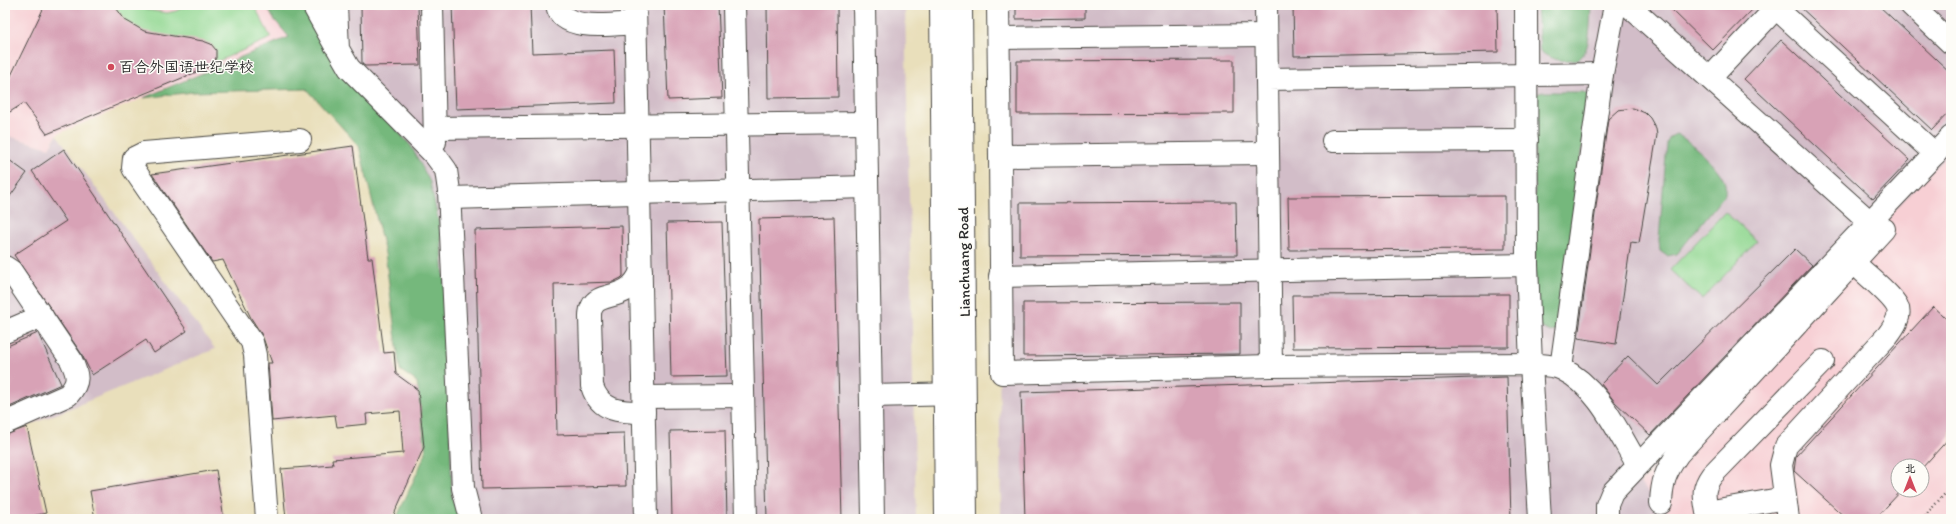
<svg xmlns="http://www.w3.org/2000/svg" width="1956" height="524" font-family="Itim,'LXGW WenKai TC',sans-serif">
  <rect width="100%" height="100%" fill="#fdfcf7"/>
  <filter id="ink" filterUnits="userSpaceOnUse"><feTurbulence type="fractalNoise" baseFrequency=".025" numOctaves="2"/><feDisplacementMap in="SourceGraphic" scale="8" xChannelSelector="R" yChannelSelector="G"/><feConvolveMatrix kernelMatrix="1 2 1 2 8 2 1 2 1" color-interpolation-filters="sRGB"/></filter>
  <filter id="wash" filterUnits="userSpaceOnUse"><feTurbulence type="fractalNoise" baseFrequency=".012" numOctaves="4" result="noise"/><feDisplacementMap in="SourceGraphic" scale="16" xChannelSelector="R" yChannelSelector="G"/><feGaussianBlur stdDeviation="0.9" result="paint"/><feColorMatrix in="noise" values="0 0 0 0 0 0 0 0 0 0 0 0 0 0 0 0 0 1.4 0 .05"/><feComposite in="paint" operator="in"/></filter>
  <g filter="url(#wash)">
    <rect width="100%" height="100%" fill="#e9dfbb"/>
    <g fill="#f7cfd4" fill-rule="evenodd">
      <polygon points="5,5 270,5 290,37 57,134 49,148 5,135"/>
      <path d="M1951 150V519H1675L1640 484ZM1898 466H1922V490H1898Z"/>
    </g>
    <g fill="#d2bdc8">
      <polygon points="270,5 905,5 916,519 458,519 452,499 425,189 284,30"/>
      <polygon points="995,5 1951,5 1951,150 1640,483 1675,519 1001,519"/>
      <polygon points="5,135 49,148 57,135 215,349 5,435"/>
    </g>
    <g fill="#91d791" stroke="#5e815e">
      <polygon points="96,5 140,5 148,10 167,13 176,11 188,5 254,5 271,38 138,96"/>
      <polygon points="1725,212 1757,241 1702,299 1670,270"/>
    </g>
    <g fill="#74b87b" stroke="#507253">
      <polygon points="266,5 301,5 315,20 369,99 411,146 430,182 441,233 447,323 452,499 462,519 396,519 426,453 417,382 400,370 385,253 359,146 307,89 193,92 143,98 289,37 273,18"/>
      <path d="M1537 5H1591C1590 17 1591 49 1581 57 1578 60 1573 60 1569 60 1558 62 1549 58 1540 51Z"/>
      <polygon points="1542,92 1583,92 1589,95 1560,329 1551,332 1535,325 1535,95"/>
      <path d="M1676 134C1689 140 1719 167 1724 181 1726 185 1725 189 1725 194L1677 254 1667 256 1660 251 1659 240 1667 143 1670 137Z"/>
    </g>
    <g id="blocks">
      <g fill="#d8a2b6">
        <polygon points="45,5 114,5 125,20 144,31 203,41 211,44 216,50 216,58 211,66 47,134 24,103 5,115 5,88"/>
        <polygon points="361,5 418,5 420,65 365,66 362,64"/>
        <polygon points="452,5 530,5 532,53 614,50 616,103 456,109"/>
        <polygon points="664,5 718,5 722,98 668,100"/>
        <polygon points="767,5 837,5 838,97 768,98"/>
        <polygon points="1016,5 1085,5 1085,18 1016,19"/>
        <polygon points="1293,5 1497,5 1498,52 1294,56"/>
        <polygon points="1667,5 1757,5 1713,50"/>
        <polygon points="1798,5 1878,5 1951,73 1951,110 1932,130"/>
        <polygon points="1781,40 1910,160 1873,199 1744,79"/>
        <polygon points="1234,60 1234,113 1017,114 1017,61"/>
        <polygon points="1633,108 1645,113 1650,118 1656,129 1657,135 1639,243 1631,242 1616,344 1578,338 1608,119 1618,110"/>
        <polygon points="353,146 368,258 372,258 384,353 394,352 396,374 418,390 424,447 392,519 286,519 281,469 333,465 332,459 403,453 400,411 366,414 367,424 337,427 335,415 272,421 268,363 272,363 262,335 251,318 223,260 212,262 152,174"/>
        <polygon points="64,149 187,331 154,353 146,340 92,375 81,353 14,255 66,221 32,171"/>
        <polygon points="5,157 27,173 5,203"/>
        <polygon points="1505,196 1505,249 1289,250 1288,197"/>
        <polygon points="1236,202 1237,255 1020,256 1020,203"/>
        <polygon points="834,217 842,519 767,519 759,219"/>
        <polygon points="722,222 727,376 671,377 667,223"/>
        <polygon points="622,226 623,276 621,278 613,282 554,284 557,435 624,433 626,486 482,489 475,230"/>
        <polygon points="1795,249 1812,265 1650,435 1615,402 1601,384 1628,356 1658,385"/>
        <polygon points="1509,294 1509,347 1293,348 1292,295"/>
        <polygon points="1240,302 1240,354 1023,356 1023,303"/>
        <polygon points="1933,307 1951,323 1951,436 1922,468 1922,466 1898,466 1898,490 1902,490 1875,519 1847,519 1794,471 1796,456"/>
        <polygon points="38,333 61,384 5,409 5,347"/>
        <polygon points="1507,377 1511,519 1025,519 1021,392"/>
        <polygon points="27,427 46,513 19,519 5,519 5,435"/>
        <polygon points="725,430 727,519 672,519 670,431"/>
        <polygon points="216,470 224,519 95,519 90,491"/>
      </g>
    </g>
  </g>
  <g filter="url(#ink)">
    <use href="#blocks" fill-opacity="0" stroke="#484641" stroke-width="1"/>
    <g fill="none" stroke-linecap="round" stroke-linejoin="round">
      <g stroke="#484641" stroke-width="24">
        <g id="minor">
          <polyline points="313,5 335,45"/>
          <polyline points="336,5 338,49 349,68 435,155 446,170 449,191 463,488 471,519"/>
          <polyline points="432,5 435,142"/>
          <path d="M557 5C562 33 615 24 635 23"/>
          <polyline points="635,5 646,519"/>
          <polyline points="734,5 746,519"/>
          <polyline points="864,5 873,519"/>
          <polyline points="941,5 946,519"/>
          <polyline points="961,5 966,519"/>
          <polyline points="998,5 1000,156 1267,153"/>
          <polyline points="1266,5 1267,79"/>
          <path d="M1526 5 1527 265 1531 364C1540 365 1554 365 1562 369 1599 387 1617 431 1638 465"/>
          <polyline points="1628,5 1870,222"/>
          <polyline points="1911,5 1951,43"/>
          <polyline points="999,38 1266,35"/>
          <polyline points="1710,78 1776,8 1935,154"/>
          <polyline points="435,128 866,123"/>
          <polyline points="1333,141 1527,140"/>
          <polyline points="1000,156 1002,373 1271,366"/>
          <polyline points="450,198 867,187"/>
          <path d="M5 267 11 271 71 360C78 375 80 382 68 395L5 423"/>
          <path d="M641 271C629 303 599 290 592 307 590 310 590 314 590 317L592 386C600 412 621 412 644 412"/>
          <polyline points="1000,276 1527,265"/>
          <polyline points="5,332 42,316"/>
          <polyline points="1561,368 1602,74 1615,5"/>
          <polyline points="871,396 959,394"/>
          <polyline points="644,397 743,396"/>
          <path d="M1785 498 1707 512C1704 495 1702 489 1712 475L1823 361"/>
          <path d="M1661 503C1662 481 1665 473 1678 454L1884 229"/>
          <polyline points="267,519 255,355 252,342 133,168 134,158 144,153 300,140"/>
          <polyline points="1540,519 1531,364 1271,366 1267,79 1602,74"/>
          <polyline points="1607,519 1607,505 1612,493 1951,137"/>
          <path d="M1788 519 1781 465 1786 446 1888 335C1894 327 1902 316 1897 306 1891 294 1864 273 1853 262"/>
        </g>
      </g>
      <polyline stroke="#484641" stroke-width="2.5" stroke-dasharray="1 3" stroke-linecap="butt" points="1922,519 1951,487"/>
      <use href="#minor" stroke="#fff" stroke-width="22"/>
    </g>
  </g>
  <circle fill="#d1495b" stroke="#fdfcf7" stroke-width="1.5" cx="111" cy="67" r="4"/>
  <g text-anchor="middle" stroke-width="3" stroke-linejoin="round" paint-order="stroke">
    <g font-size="15" fill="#2b2b2b" stroke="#fdfcf7" text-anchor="start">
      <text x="119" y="72">百合外国语世纪学校</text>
    </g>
    <g font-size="15" fill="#2b2b2b" stroke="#fdfcf7">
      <text transform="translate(964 262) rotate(-91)" y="5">Lianchuang Road</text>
    </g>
  </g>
  <rect width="1956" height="524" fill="none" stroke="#fdfcf7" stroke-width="20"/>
  <g transform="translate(1910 478)"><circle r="19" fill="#fdfcf7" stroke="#a9a8a5"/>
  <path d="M0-3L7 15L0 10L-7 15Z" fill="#d1495b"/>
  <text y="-6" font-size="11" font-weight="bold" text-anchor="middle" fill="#2b2b2b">北</text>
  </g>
</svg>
